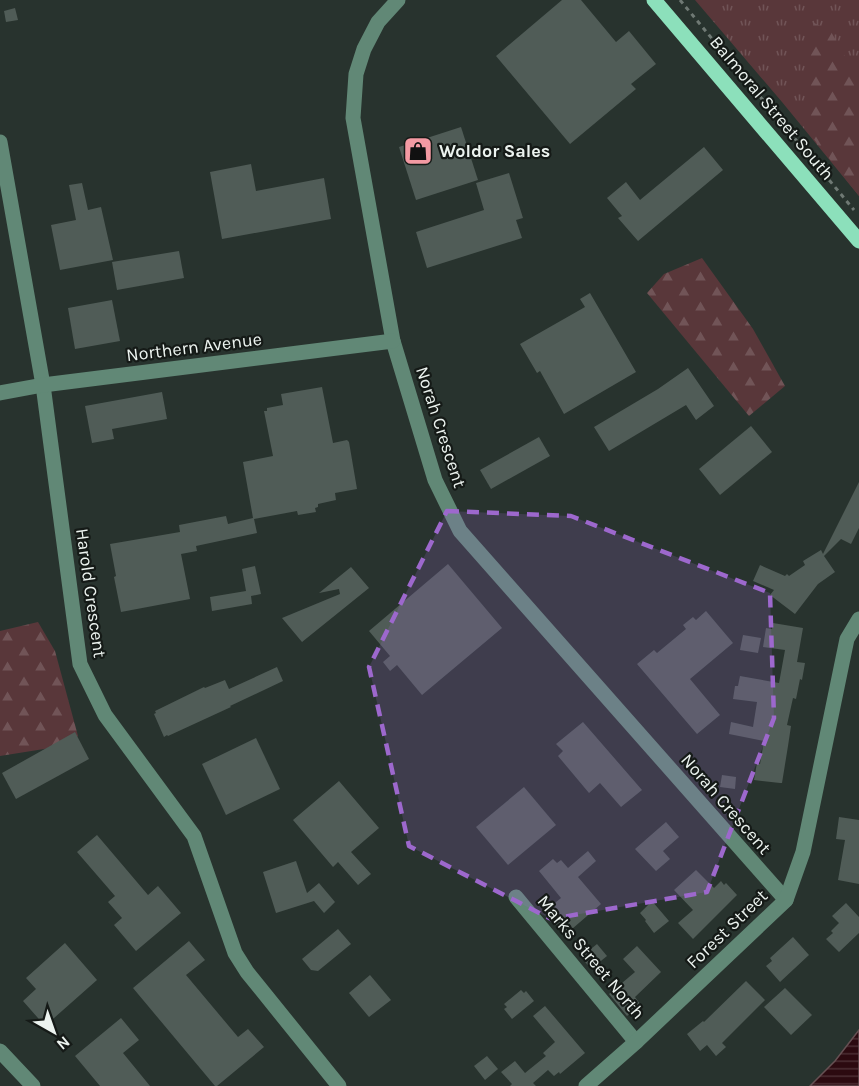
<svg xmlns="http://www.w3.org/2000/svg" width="859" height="1086" font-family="Karla,sans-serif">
  <defs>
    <pattern id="grass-tufts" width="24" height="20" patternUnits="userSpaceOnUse" patternTransform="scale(1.5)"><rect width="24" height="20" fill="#59373a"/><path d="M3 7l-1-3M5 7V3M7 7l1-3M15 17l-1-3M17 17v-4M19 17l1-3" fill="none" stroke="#715457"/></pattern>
    <pattern id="forest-firs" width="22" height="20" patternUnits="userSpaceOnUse" patternTransform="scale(1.5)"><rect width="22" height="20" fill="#59373a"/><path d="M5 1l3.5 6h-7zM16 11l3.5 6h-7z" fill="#715457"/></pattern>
    <pattern id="water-rules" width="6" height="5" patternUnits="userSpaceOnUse" patternTransform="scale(1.5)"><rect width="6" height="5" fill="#2c0a10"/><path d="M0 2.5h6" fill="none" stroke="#4b2e33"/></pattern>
  </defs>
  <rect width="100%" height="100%" fill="#28332e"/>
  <polygon fill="url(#grass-tufts)" points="695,0 859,0 859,196 782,102"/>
  <g fill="url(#forest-firs)">
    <polygon points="814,23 830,30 859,81 859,196 793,113 810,106 804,82 808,43"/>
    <polygon points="702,258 753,329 785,386 749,416 647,293 664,274"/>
    <polygon points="38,622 55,651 78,736 69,745 0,756 0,631"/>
  </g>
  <polygon fill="url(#water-rules)" stroke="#665053" stroke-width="1.5" points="859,1030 859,1086 810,1086 835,1061"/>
  <g fill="#505c57">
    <polygon points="562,0 581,0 616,42 629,31 656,64 631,84 636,89 570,144 496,56"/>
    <polygon points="15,8 18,20 6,22 4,11"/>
    <polygon points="461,127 478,180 416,200 399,147"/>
    <polygon points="704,147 723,170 638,241 618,218 622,216 607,198 626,182 640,200"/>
    <polygon points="251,164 256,191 324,178 331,219 222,239 210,172"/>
    <polygon points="509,173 523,218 516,220 522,238 427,268 416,232 484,210 476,183"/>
    <polygon points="82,183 88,210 101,207 113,260 60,270 51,225 76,220 69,185"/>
    <polygon points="179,251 184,278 117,290 112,262"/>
    <polygon points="590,293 636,372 564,414 540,371 537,373 520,344 585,307 580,299"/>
    <polygon points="112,300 120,341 75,349 68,308"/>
    <polygon points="688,368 714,406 696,420 686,405 609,451 594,427 658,389"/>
    <polygon points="322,387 333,443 347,440 349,442 357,489 335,493 336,500 318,504 318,507 315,508 316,512 298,515 297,511 254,519 257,533 196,546 197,551 181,554 190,599 121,612 114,577 116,576 110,544 180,532 179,525 226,516 228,524 253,518 243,462 273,456 264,411 267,411 267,408 283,405 281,394"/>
    <polygon points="162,392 167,419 112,429 114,439 92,443 85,406"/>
    <polygon points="751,426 772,452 720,495 699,469"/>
    <polygon points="539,437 550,456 491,489 480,470"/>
    <polygon points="859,482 859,528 851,544 841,539 824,556 835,572 818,584 795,614 770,595 774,590 753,581 760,565 785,576 787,574 789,576 805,565 803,561 821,550 823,554"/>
    <polygon points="448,564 502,628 422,695 397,665 390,671 383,662 390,656 369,631"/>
    <polygon points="255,566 261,594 251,596 252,604 212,611 210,597 246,591 242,569"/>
    <polygon points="351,567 369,588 302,642 282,618 340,594 339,589 319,593"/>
    <polygon points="706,611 733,643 690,679 720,715 697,734 637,664 654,650 657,653 686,629 683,625 693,617 696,620"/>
    <polygon points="773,623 803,628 797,662 805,663 802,680 800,679 796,699 793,698 787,725 791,726 788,746 782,783 780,783 754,780 757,763 760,764 764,741 729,734 731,722 753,727 757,702 733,699 735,686 738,686 740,676 779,683 785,650 763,647 766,628 772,629"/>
    <polygon points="743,635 761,638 758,653 740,650"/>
    <polygon points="277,667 283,681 230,706 231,707 168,736 167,735 164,737 154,714 156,713 155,711 204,687 205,688 225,680 229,689"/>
    <polygon points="583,722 642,790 621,807 600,783 589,793 558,756 563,751 556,744"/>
    <polygon points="75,732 89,759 16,799 2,773"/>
    <polygon points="256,738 280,789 226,815 202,764"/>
    <polygon points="722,775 736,777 735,789 720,787"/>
    <polygon points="339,781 379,828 351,852 371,874 358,885 338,862 333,867 293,820"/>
    <polygon points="524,787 556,825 508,865 476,827"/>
    <polygon points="839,817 859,820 859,884 838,880 845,840 836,839"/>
    <polygon points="666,822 679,837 663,851 670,859 656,871 635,849"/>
    <polygon points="97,835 148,895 158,886 181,913 136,951 114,925 122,918 108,902 115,896 77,852"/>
    <polygon points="588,851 596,861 578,877 601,904 565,935 545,911 561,898 539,871 553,859 557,863 561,860 568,868"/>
    <polygon points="296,861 307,893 319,883 335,902 324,913 314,901 276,913 263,872"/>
    <polygon points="696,870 714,888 721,881 724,885 726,883 737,895 693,939 678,923 693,910 674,890"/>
    <polygon points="652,901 669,921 654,933 645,921 646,920 640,913"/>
    <polygon points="846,903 859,917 859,933 839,952 826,939 833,933 831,931 839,923 832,916"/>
    <polygon points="338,929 351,944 318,971 311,970 302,959"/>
    <polygon points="793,937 809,955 780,982 766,966 772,961 770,958"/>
    <polygon points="189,941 205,960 186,975 238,1037 248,1029 264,1047 217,1086 215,1086 133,988"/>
    <polygon points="65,943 97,980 45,1026 23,1001 36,989 26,978"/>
    <polygon points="597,944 607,956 591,969 581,957"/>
    <polygon points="637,946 661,972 635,997 640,1004 627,1016 609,994 635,972 623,959"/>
    <polygon points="370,975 391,1000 369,1017 349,993"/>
    <polygon points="746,981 765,1000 722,1043 726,1047 716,1056 707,1045 700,1051 687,1034 703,1021 704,1022"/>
    <polygon points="785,988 812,1015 791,1035 764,1007"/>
    <polygon points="521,990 524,993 526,991 534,1001 512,1019 504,1009 507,1007 504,1004"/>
    <polygon points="545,1006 585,1053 560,1074 559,1072 554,1076 548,1070 533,1083 536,1086 510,1086 512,1084 501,1072 515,1061 525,1073 546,1056 543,1053 555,1042 533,1016"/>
    <polygon points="121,1018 139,1040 123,1053 150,1086 100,1086 75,1056"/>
    <polygon points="487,1056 498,1069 485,1080 474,1066"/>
  </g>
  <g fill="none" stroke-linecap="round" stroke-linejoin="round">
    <polyline stroke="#6f7974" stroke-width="3" stroke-dasharray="4.5 4.5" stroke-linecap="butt" points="680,0 854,210"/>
    <g stroke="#618876" stroke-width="15">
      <polyline points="398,0 378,22 364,49 356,74 353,118 393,341 435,480 460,531 786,900"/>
      <polyline points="0,142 43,385 80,664 105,715 194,836 235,953 247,972 339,1086"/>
      <polyline points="0,393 43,385 393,341"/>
      <polyline points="516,897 636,1042"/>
      <polyline points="0,1051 33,1086"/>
      <polyline points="586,1086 636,1042 786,900 803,852 847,639 859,619"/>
    </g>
    <polyline stroke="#8ce0bb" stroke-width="15" points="654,0 859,241"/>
  </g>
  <path fill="#9d68cd" fill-opacity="0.2" stroke="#9d68cd" stroke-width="4.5" stroke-dasharray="12 8" stroke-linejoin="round" d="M447 511 571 516 770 593 774 718 707 892 551 919 409 846 369 667Z"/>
  <defs>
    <g id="shop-square" transform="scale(1.5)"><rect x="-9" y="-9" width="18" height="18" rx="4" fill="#f49aa3" stroke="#151a17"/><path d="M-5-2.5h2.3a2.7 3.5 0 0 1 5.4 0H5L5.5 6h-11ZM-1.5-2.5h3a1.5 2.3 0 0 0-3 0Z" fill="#111"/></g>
  </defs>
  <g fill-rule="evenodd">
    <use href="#shop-square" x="418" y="151"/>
  </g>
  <g text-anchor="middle" stroke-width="4.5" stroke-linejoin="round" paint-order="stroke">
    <g font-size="18" fill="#ecf3ef" stroke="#151a17">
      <text transform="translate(772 108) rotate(50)" y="6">Balmoral Street South</text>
      <text transform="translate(194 347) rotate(-7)" y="6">Northern Avenue</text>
      <text transform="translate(441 427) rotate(72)" y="6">Norah Crescent</text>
      <text transform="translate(91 593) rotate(82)" y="6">Harold Crescent</text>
      <text transform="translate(726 804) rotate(49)" y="6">Norah Crescent</text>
      <text transform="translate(727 929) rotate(-44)" y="6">Forest Street</text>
      <text transform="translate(591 957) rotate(50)" y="6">Marks Street North</text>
    </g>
    <g font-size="18" font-weight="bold" fill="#ecf3ef" stroke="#151a17" text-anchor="start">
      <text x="439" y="157">Woldor Sales</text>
    </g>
  </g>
  <g transform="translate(54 1032) rotate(140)" stroke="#151a17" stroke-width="4.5" paint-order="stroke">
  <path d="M0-4.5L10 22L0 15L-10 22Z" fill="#ecf3ef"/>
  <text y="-9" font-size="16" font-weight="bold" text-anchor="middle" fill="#ecf3ef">N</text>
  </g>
</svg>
